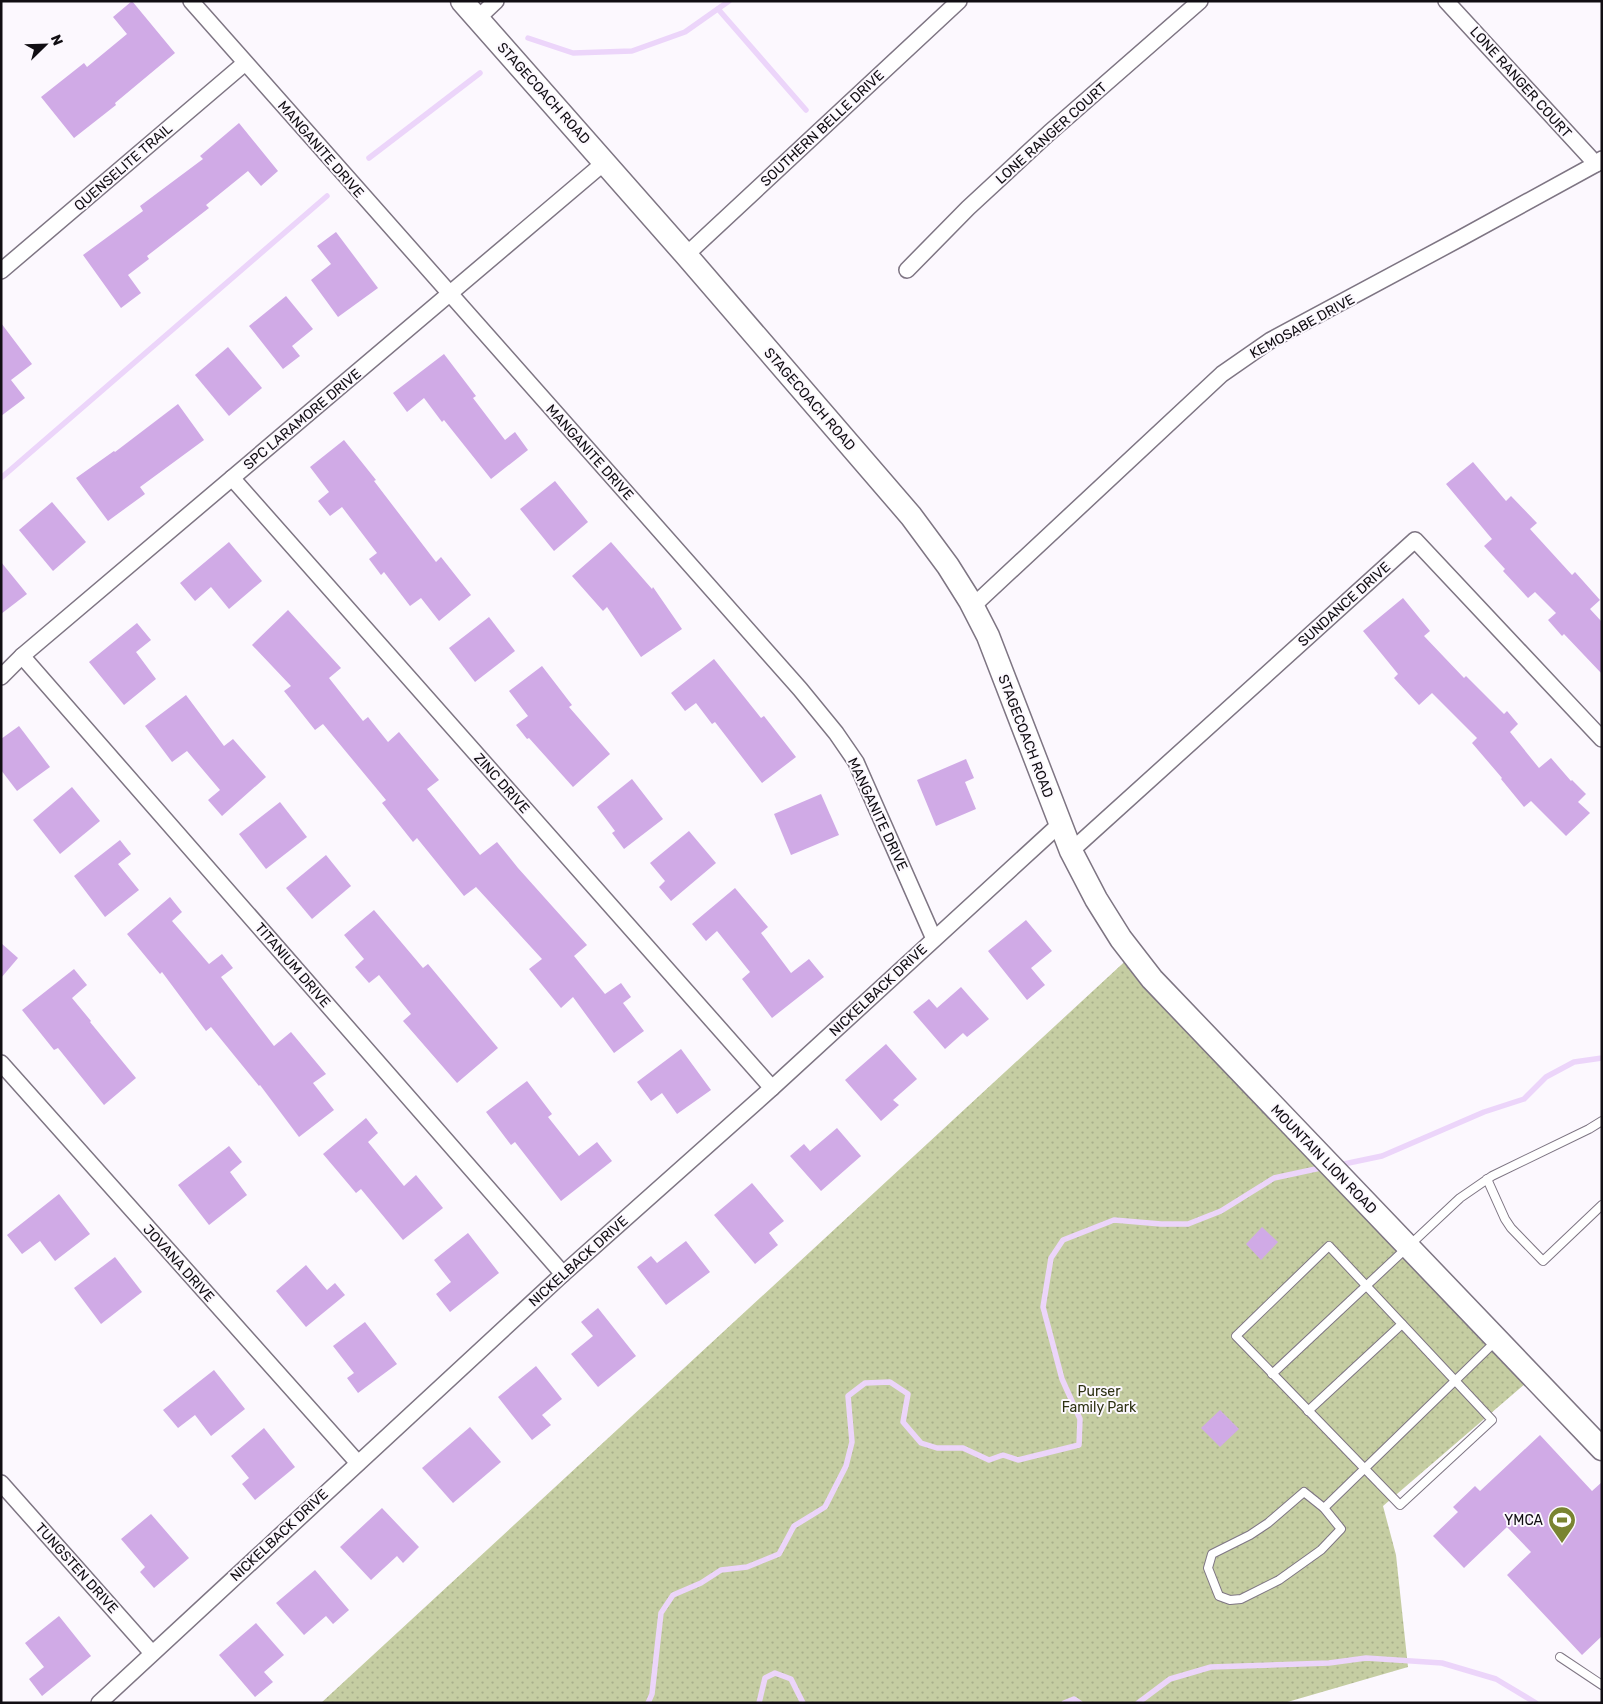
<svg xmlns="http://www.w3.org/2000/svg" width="1603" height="1704" font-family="Rubik,sans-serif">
  <defs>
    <pattern id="park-dots" width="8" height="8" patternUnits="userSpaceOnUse" patternTransform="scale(1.25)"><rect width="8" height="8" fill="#c5cda2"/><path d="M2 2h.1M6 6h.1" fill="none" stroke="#a8af8b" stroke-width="1.8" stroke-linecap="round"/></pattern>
  </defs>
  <rect width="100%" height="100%" fill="#fcf8fe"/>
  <polygon fill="url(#park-dots)" points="1133,954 1533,1377 1383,1506 1396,1555 1408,1667 1284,1703 321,1703"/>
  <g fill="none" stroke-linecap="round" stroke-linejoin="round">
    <g stroke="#ecd5fa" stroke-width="5.5">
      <polyline points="718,9 806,110"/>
      <polyline points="528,38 573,53 632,51 685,32 729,1"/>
      <polyline points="369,158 480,73"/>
      <polyline points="1,478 327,196"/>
      <polyline points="1339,1165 1382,1156 1484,1112 1524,1099 1546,1077 1574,1062 1602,1058"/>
      <polyline points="648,1703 652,1694 661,1613 673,1595 701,1583 721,1570 747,1567 779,1554 794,1526 825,1507 846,1466 852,1442 848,1396 865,1383 890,1382 908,1394 903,1422 921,1443 937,1448 963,1448 989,1460 1003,1455 1018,1460 1079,1445 1080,1419 1062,1379 1043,1307 1051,1258 1063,1240 1114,1220 1161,1224 1188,1224 1221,1211 1274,1178 1325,1167"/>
      <polyline points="759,1703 765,1678 775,1673 791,1679 803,1703"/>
      <polyline points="1064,1703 1074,1699 1080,1703"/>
      <polyline points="1138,1703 1170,1679 1211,1667 1329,1663 1366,1658 1442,1663 1496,1679 1536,1703"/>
    </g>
  </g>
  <g fill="#d0aae6">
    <polygon points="132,1 175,53 115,103 116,105 74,138 41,97 84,63 87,67 127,34 113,17"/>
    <polygon points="239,123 278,171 261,186 248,171 206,205 209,208 147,256 149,259 128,275 141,293 121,308 83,255 143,211 140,206 203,159 200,156"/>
    <polygon points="336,232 378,288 338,317 311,280 331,264 317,246"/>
    <polygon points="286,296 313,329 292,346 300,356 283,369 249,326"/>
    <polygon points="1,323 32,364 11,380 25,398 1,416"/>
    <polygon points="228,347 262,388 229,416 195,375"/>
    <polygon points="444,354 476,396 473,398 505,440 515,432 528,450 491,479 444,420 442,422 424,398 407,412 393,393"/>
    <polygon points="178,404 204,440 140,487 145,494 108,521 76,478 114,451 115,452"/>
    <polygon points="344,440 376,480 374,481 436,562 441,557 471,595 439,621 421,598 410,606 384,572 381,575 369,559 377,553 342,507 330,516 318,501 329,492 310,467"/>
    <polygon points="1473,462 1506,501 1511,496 1537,523 1530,529 1572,575 1575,572 1600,600 1590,609 1602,622 1602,674 1564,634 1562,636 1548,620 1556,613 1535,592 1528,598 1503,571 1505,569 1484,546 1492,539 1446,484"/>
    <polygon points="555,481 588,522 554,551 520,509"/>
    <polygon points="52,502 86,542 53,571 19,530"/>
    <polygon points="229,542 262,581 229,609 211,587 195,601 180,583"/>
    <polygon points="611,542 652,589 653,587 682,629 641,657 607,607 603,611 572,576"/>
    <polygon points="1,562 27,594 1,614"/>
    <polygon points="1403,598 1430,631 1424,636 1464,678 1466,676 1504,714 1507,711 1518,724 1510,732 1539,768 1551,758 1571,781 1572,780 1586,794 1578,802 1590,813 1566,836 1531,801 1524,807 1501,779 1502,778 1472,743 1477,738 1432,693 1419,705 1394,678 1398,674 1363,631"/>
    <polygon points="288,610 341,668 329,678 363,721 368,717 388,742 399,732 439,780 427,789 480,855 497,842 518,868 587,945 574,956 605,994 621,983 631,997 623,1003 644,1031 614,1053 573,997 561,1008 529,969 542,959 476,887 464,896 417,838 413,842 382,803 386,800 323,724 315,730 284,691 291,686 252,645"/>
    <polygon points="489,617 515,651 475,682 449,648"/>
    <polygon points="137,623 151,640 136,652 156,679 124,705 89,662"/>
    <polygon points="714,659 761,718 764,716 796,757 762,783 715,722 712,724 696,703 685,711 671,693"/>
    <polygon points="542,666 572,705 569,707 610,754 573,787 529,738 527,739 516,725 528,716 509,691"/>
    <polygon points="186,695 224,746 233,739 266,777 222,816 208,800 220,790 187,751 172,762 145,726"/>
    <polygon points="19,726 50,767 17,791 1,770 1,739"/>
    <polygon points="966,759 974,778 965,782 976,809 936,826 917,780"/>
    <polygon points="632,779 663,819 624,849 612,833 615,831 597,807"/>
    <polygon points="72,787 100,821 60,854 33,820"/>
    <polygon points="821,794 839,835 791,855 774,814"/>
    <polygon points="280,802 307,837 266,869 239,834"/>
    <polygon points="689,831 716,863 671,901 659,887 665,881 650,863"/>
    <polygon points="120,840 131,854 118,864 139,890 105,917 74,876"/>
    <polygon points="326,855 351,886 312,919 286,888"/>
    <polygon points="735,888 768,927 761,933 791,973 809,959 824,977 772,1018 742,979 750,972 717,931 706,941 692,924"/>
    <polygon points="170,897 182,912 172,921 209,964 222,954 233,968 221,977 274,1046 291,1032 326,1074 313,1083 334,1110 299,1137 260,1085 259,1086 211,1027 206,1031 162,972 160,974 127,934"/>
    <polygon points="374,910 423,968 428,964 498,1048 457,1083 403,1021 411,1014 379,975 369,983 355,967 364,959 344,935"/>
    <polygon points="1026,920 1052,951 1031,968 1045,985 1027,1000 988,951"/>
    <polygon points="1,943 18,958 1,978"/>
    <polygon points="74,969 87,985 72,998 91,1021 90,1022 136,1078 104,1105 58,1048 54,1050 22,1010"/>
    <polygon points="961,987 989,1019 967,1037 963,1033 945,1049 913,1012 929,999 937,1008"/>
    <polygon points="886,1044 917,1079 893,1100 899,1105 881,1121 845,1080"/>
    <polygon points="681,1049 711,1090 677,1114 662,1093 651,1101 637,1082"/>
    <polygon points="527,1081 552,1114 548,1117 579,1156 597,1142 612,1161 561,1201 515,1142 511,1145 486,1112"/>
    <polygon points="366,1118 378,1133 368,1142 404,1186 416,1175 443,1208 403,1240 361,1189 356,1193 323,1154"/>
    <polygon points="837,1128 861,1156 821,1191 790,1156 804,1144 810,1151"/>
    <polygon points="229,1146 242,1162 230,1172 247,1195 209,1225 178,1185"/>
    <polygon points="752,1183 784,1221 769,1233 778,1245 755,1264 714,1215"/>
    <polygon points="59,1194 90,1234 55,1261 40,1241 22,1254 7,1235"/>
    <polygon points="1262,1227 1278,1242 1261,1260 1246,1244"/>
    <polygon points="468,1233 499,1273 450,1312 436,1294 451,1282 434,1260"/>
    <polygon points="686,1241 710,1272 666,1305 637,1267 651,1256 657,1263"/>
    <polygon points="115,1257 142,1292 101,1324 74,1288"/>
    <polygon points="306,1265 327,1290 335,1283 345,1295 306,1327 276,1291"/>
    <polygon points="598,1308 636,1356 598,1387 571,1354 593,1336 581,1322"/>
    <polygon points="365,1322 397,1364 358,1393 347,1378 354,1373 333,1346"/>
    <polygon points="536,1366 562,1399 542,1415 551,1425 532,1440 498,1397"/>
    <polygon points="214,1370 245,1409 211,1436 195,1415 178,1428 163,1410"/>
    <polygon points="1220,1410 1239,1429 1220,1447 1201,1428"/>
    <polygon points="470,1427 501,1462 453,1503 422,1468"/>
    <polygon points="264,1428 295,1467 255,1500 242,1484 249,1478 231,1456"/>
    <polygon points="1540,1435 1592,1491 1602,1482 1602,1636 1582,1655 1507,1575 1531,1552 1507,1527 1464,1568 1433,1536 1458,1512 1453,1507 1475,1486 1480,1491"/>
    <polygon points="382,1508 419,1547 403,1563 397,1556 371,1580 340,1547"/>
    <polygon points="151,1514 189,1558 154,1588 140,1572 145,1567 121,1539"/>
    <polygon points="315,1570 349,1610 333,1624 326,1616 304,1635 276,1603"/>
    <polygon points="59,1616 91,1656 42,1696 29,1679 44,1667 25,1643"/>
    <polygon points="256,1623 284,1655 264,1672 273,1682 255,1697 219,1655"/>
  </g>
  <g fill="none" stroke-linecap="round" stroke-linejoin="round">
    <g stroke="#7e7583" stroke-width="10">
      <g id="lane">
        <polyline points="1487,1179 1505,1219 1511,1228 1543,1261 1602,1205"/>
        <polygon points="1329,1246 1492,1420 1400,1505 1236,1336"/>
        <polyline points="1272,1374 1460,1198 1492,1176 1589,1129 1602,1121"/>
        <polyline points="1308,1411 1402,1324"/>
        <polygon points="1304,1492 1324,1508 1341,1529 1321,1550 1279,1580 1241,1599 1230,1600 1219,1596 1208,1568 1212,1554 1250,1535 1268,1523"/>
        <polyline points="1324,1508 1496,1341"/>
        <polyline points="1560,1657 1602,1685"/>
      </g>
    </g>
    <g stroke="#7e7583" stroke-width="18">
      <g id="street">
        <polyline points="191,1 800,689 836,733 856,762 934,939"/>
        <polyline points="1446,1 1596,164"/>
        <polyline points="477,19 496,1"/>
        <polyline points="686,255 959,1"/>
        <polyline points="907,270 968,208 1049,133 1200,1"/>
        <polyline points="1,271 245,63"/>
        <polyline points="232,478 772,1088"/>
        <polyline points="973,606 1222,374 1271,340 1461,238 1596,164 1602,159"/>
        <polyline points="22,656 563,1274"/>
        <polyline points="1,677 22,656 605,162"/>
        <polyline points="1071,851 1415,540 1602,739"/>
        <polyline points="1,1063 358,1463"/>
        <polyline points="1,1483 152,1653"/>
        <polyline points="99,1703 563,1274 772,1088 1060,824"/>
      </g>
    </g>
    <g stroke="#7e7583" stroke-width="25">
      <polyline id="secondary" points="462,1 686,255 911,516 948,566 970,601 988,636 1071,851 1096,899 1121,939 1152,979 1602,1449"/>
    </g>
    <use href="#lane" stroke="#fff" stroke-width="8"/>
    <use href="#street" stroke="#fff" stroke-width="15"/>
    <use href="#secondary" stroke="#fff" stroke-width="22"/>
  </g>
  <defs>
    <g id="stadium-pin" transform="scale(1.4375)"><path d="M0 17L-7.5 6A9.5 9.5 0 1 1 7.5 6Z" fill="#798431" stroke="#fcf8fe"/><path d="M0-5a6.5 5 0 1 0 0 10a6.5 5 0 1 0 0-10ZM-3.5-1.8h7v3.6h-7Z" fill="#fff"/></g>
  </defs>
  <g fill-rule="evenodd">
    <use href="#stadium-pin" x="1562" y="1520"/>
  </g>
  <g text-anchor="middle" stroke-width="4" stroke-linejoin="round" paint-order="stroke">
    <g font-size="14" fill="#110e13" stroke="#fcf8fe">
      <text transform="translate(1521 82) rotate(48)" y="5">LONE RANGER COURT</text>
      <text transform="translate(544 93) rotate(48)" y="5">STAGECOACH ROAD</text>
      <text transform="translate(822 128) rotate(-43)" y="5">SOUTHERN BELLE DRIVE</text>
      <text transform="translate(1051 133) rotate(-42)" y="5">LONE RANGER COURT</text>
      <text transform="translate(321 149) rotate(49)" y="5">MANGANITE DRIVE</text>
      <text transform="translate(123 167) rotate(-41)" y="5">QUENSELITE TRAIL</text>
      <text transform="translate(1302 326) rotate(-29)" y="5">KEMOSABE DRIVE</text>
      <text transform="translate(810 399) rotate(49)" y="5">STAGECOACH ROAD</text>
      <text transform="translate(302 419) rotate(-40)" y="5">SPC LARAMORE DRIVE</text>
      <text transform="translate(590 452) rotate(48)" y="5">MANGANITE DRIVE</text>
      <text transform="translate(1344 604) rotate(-42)" y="5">SUNDANCE DRIVE</text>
      <text transform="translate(1026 736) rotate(69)" y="5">STAGECOACH ROAD</text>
      <text transform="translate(502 783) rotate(48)" y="5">ZINC DRIVE</text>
      <text transform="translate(878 814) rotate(65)" y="5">MANGANITE DRIVE</text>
      <text transform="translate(293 965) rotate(49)" y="5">TITANIUM DRIVE</text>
      <text transform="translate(878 990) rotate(-43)" y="5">NICKELBACK DRIVE</text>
      <text transform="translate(1324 1159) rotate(46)" y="5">MOUNTAIN LION ROAD</text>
      <text transform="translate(578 1261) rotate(-42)" y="5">NICKELBACK DRIVE</text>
      <text transform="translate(179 1263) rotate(48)" y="5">JOVANA DRIVE</text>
      <text transform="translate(279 1535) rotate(-43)" y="5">NICKELBACK DRIVE</text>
      <text transform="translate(77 1568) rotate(48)" y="5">TUNGSTEN DRIVE</text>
    </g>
    <g font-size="14" fill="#2d3112" stroke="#fcf8fe">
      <text x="1099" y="1396">Purser<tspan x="1099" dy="16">Family Park</tspan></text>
    </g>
    <g font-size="14" fill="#110e13" stroke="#fcf8fe" text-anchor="end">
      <text x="1543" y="1525">YMCA</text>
    </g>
  </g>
  <rect width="1603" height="1704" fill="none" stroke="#110e13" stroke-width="5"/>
  <g transform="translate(45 45) rotate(67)" stroke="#fcf8fe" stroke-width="4" paint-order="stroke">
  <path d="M0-4L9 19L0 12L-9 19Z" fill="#110e13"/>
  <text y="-8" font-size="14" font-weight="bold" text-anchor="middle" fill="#110e13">N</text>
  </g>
</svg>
